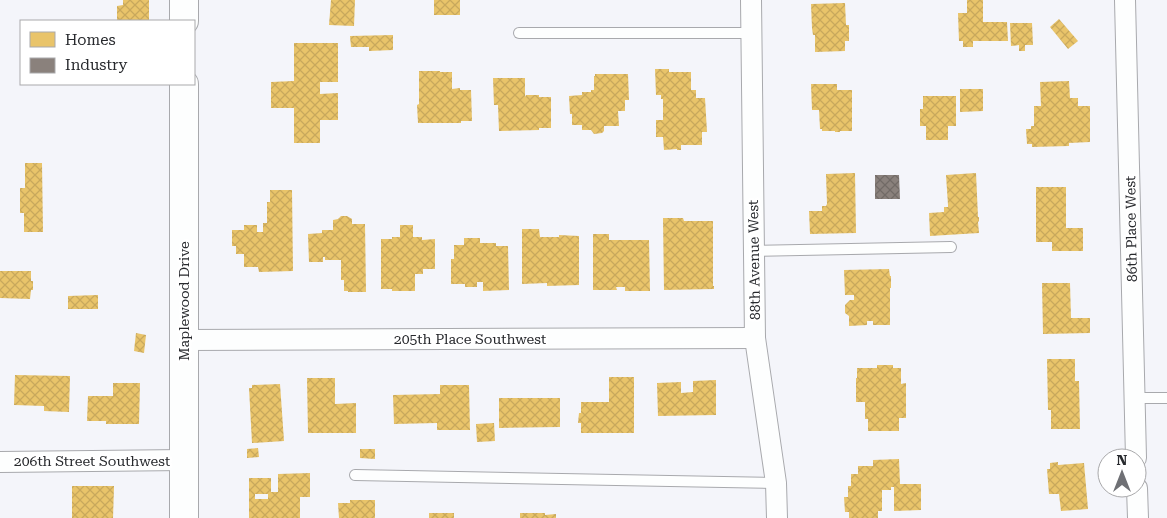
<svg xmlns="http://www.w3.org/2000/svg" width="1167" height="518" font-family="'Roboto Serif',serif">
  <defs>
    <pattern id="homes-cross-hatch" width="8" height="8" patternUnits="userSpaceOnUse" patternTransform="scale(1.25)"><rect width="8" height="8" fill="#e9c46a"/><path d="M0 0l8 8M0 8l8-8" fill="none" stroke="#c8a85c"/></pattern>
    <pattern id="industry-cross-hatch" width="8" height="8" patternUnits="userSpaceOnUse" patternTransform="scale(1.25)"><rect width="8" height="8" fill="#8a817c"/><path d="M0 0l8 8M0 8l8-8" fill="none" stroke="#716a66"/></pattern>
  </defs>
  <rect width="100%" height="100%" fill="#f4f5fa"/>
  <g fill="url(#homes-cross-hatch)" fill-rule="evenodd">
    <polygon points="123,0 149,0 149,21 117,21 117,6 123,5"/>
    <polygon points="331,0 355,0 354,26 329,25"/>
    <rect x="434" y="0" width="26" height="15"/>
    <polygon points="967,0 983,0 983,22 1007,22 1008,41 973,41 973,47 963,47 963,41 959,41 958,13 967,13"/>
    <polygon points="845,3 846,25 849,25 849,41 845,41 845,51 815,52 815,35 813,35 812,28 811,4"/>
    <polygon points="1059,19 1078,41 1068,49 1050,27"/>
    <polygon points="1010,23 1032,23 1033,45 1025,45 1025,51 1019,51 1019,45 1011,46"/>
    <polygon points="393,35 393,50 369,51 369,47 351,47 350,36"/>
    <polygon points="294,43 338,43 338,82 320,82 320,94 338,93 338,120 320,120 320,143 294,143 294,108 271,108 271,82 294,81"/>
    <polygon points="655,69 669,69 669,72 691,72 691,90 696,90 696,98 705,98 707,132 702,132 702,145 681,145 681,150 677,150 677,149 664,150 663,137 656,137 656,120 663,120 663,99 661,99 661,95 656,95"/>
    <polygon points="419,71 440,71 440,72 452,72 452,89 460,88 460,90 471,90 472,121 461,121 461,123 418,123 417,105 419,104"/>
    <polygon points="595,74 628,74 629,100 625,100 625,111 618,111 619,126 604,126 604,131 602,133 594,134 591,130 582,130 582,125 572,125 572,114 570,114 569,96 582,95 582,92 591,92 591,90 594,90 594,76 595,76"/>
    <polygon points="493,78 525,78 525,97 526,95 539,95 539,97 551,97 551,128 539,128 539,130 499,131 498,105 494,105"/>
    <polygon points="1069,81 1070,98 1078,98 1078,106 1090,106 1090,142 1069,143 1069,146 1032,147 1032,144 1027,144 1026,129 1031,129 1031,126 1034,126 1034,106 1041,106 1040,82"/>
    <polygon points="811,84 837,84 837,90 852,90 852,131 840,131 840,132 835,132 835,131 822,131 822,129 820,129 819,110 812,110"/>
    <polygon points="960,89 983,89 983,111 960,112"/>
    <polygon points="923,96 956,96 956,126 948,126 948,140 926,140 926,126 920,126 920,109 923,109"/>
    <polygon points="25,163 42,163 43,232 24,232 24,213 20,213 20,188 25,188"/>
    <polygon points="855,173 856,233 810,234 809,211 822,211 822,206 826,206 827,204 826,174"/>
    <polygon points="976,173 978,217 979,217 979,221 978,222 979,233 930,236 929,213 944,212 944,207 948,207 948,205 946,175"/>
    <polygon points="1036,187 1066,187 1066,228 1083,228 1083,251 1052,251 1052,242 1036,242"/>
    <polygon points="270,190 292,190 293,271 259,272 258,267 244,267 244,254 236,254 236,246 232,246 232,230 244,230 244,225 257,225 257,232 263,232 263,223 267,223 267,202 270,202"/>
    <polygon points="341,216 347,216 352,219 352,224 365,224 366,292 348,292 348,291 344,291 344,280 341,280 341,260 325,260 325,257 323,257 323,262 309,262 308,234 322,233 322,230 333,230 333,220 338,219"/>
    <polygon points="663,218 683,218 684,221 713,221 713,286 714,286 714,289 664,290"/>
    <polygon points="400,225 413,225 413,237 422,237 422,240 435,239 435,269 423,269 423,274 415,274 415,291 392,291 392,289 381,289 381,239 392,239 392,237 400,237"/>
    <polygon points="522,229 539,229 540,237 559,237 559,235 579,236 579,285 547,286 547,283 522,284"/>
    <polygon points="593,234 609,234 609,240 649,240 650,291 625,291 625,287 616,287 617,290 593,290"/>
    <polygon points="464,238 480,238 480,243 496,243 496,246 508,246 509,290 483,291 483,282 477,282 477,287 465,287 465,284 451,284 451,259 454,259 454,245 464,245"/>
    <polygon points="889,269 890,276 891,276 891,288 890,288 890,325 873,325 873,321 867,321 867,325 849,326 849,316 845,313 845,305 850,300 854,300 854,295 845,295 844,270"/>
    <polygon points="0,271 31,271 31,281 33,281 33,290 31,290 30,299 0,298"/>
    <polygon points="1042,283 1070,283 1071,318 1090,318 1090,333 1043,334"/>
    <polygon points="98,295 98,309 68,309 68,296"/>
    <polygon points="136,333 146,335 144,353 134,351"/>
    <polygon points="1047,359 1075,359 1075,381 1079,381 1080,429 1051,429 1051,410 1048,410"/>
    <polygon points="877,365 893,365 893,368 901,368 901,384 906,383 906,418 899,418 899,431 868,431 868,419 865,419 865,402 856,402 856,378 857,378 857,368 877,368"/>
    <polygon points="15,375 70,376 69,412 44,411 44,406 14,405"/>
    <polygon points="609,377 634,377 634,433 581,433 581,423 578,423 579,413 581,413 581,402 609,402"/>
    <polygon points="307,378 335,378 335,404 356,403 356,433 308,433"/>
    <polygon points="716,380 716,415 658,416 657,383 681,382 681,393 693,392 693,381"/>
    <polygon points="113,383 140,383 139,424 106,424 106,421 87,421 88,396 113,396"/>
    <polygon points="280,384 284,441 252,443 249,388 252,388 252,385"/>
    <polygon points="440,385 469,385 470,430 437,430 437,423 394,424 393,395 440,394"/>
    <polygon points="499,398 560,398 560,427 499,428"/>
    <polygon points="494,423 495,441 477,442 476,424"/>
    <polygon points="258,448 259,457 247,458 247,449"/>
    <polygon points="360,449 375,449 375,459 360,458"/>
    <polygon points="899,459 900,484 921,484 921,510 894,511 894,487 891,487 891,490 882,490 882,511 878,511 878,518 849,518 849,512 845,512 844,497 848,497 848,486 851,486 851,474 858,474 858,466 873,466 873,460"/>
    <polygon points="1058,462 1058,465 1084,463 1088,509 1061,511 1059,494 1049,494 1047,469 1050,469 1050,463"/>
    <path d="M310 473V497H300V518H249V478H271V492H278V474ZM255 494H268V499H255Z"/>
    <polygon points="72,486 114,486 113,518 72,518"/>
    <polygon points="350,500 375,500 375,518 339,518 338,503 350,503"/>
    <rect x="429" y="513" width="25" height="5"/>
    <polygon points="520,513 545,513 545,515 556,514 556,518 520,518"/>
  </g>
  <polygon fill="url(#industry-cross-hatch)" points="875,175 899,175 900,199 875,199"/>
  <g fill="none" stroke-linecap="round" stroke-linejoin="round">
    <g stroke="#a8a9ad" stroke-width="12">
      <g id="lane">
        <polyline points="519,33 751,33"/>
        <polyline points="754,251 951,247"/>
        <polyline points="1135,398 1167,398"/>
        <polyline points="355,475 776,483"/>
      </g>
    </g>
    <g stroke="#a8a9ad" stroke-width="22">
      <g id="street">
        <polyline points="751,0 755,338 776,483 777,518"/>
        <polyline points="1125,0 1136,458"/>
        <polyline points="184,340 755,338"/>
        <polyline points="0,462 184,460"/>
        <polyline points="1137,488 1138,518"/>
      </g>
    </g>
    <g stroke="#a8a9ad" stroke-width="30">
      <g id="secondary">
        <polyline points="184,21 184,0"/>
        <polyline points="184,518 184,84"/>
      </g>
    </g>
    <use href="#lane" stroke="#fdfefe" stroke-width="10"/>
    <use href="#street" stroke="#fdfefe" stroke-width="20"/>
    <use href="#secondary" stroke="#fdfefe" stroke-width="28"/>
  </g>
  <g text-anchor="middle" stroke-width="5" stroke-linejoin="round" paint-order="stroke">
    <g font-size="14" fill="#27292d" stroke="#fff">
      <text transform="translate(1131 229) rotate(-91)" y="5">86th Place West</text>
      <text transform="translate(754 260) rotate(-91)" y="5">88th Avenue West</text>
      <text transform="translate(184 301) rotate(-90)" y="5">Maplewood Drive</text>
      <text x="470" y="344">205th Place Southwest</text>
      <text x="92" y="466">206th Street Southwest</text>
    </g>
  </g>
  <rect x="20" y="20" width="175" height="65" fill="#ffffff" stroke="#a9a9ab"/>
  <rect x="30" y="32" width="25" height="15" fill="#e9c46a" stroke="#a9a9ab"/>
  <text x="65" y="45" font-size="15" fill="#27292d">Homes</text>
  <rect x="30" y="58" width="25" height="15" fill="#8a817c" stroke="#a9a9ab"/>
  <text x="65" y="70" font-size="15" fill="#27292d">Industry</text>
  <g transform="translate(1122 473)"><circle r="24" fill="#ffffff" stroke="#a9a9ab"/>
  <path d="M0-4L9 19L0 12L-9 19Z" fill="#6f7075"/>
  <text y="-8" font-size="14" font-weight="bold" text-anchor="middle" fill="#27292d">N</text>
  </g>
</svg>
